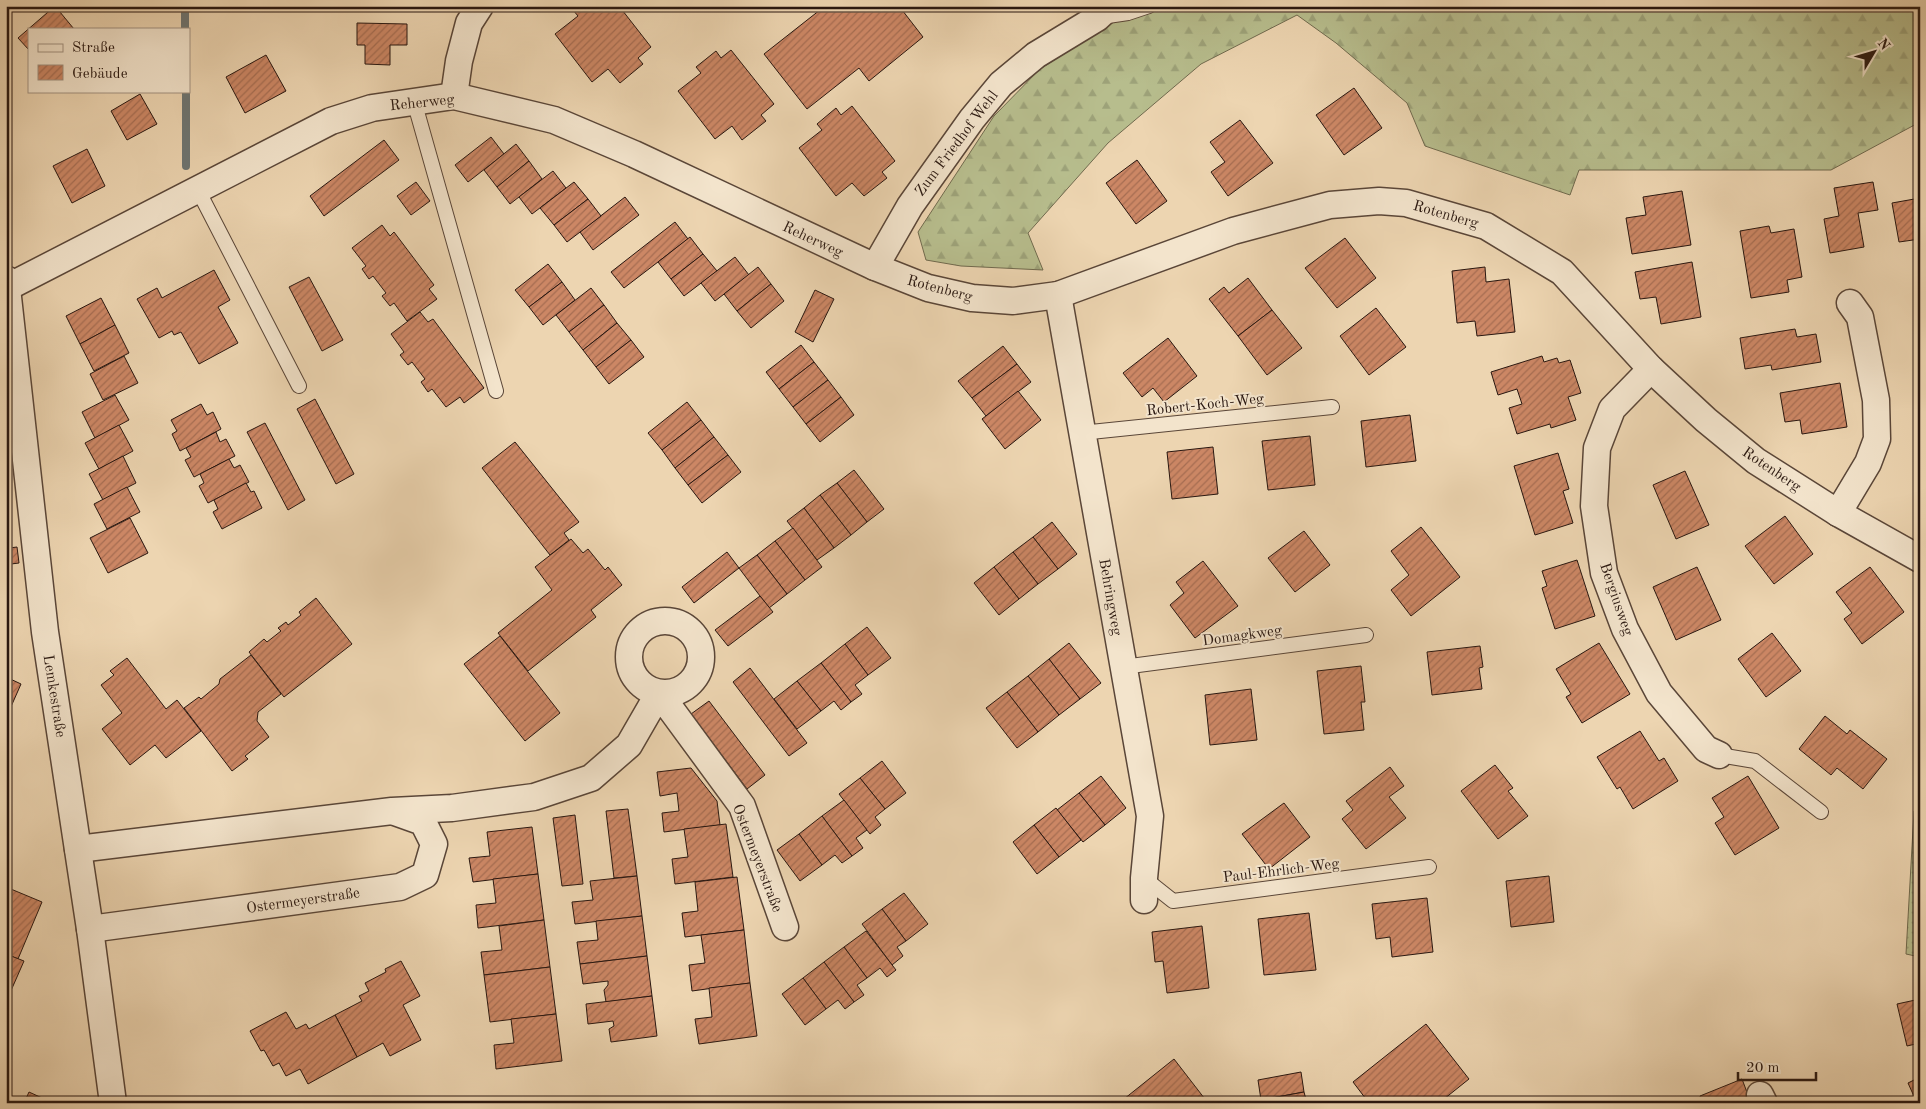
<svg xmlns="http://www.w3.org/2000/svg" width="1926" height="1109" font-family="'Old Standard TT',serif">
  <defs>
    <pattern id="grass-dots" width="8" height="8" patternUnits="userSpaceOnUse" patternTransform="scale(1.25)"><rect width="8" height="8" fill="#b7bd8d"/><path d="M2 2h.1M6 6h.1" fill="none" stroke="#9da279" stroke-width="1.8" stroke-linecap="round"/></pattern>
    <pattern id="forest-firs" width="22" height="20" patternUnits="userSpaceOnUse" patternTransform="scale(1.25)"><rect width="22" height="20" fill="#b7bd8d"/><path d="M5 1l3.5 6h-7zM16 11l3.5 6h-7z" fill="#9da279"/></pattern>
    <pattern id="building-hatch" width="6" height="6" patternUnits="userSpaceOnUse" patternTransform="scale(1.25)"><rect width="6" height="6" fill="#cc8765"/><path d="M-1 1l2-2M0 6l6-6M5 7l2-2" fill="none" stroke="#a66d52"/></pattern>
  </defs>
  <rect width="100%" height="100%" fill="#edd5b1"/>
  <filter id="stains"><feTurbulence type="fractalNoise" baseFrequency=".004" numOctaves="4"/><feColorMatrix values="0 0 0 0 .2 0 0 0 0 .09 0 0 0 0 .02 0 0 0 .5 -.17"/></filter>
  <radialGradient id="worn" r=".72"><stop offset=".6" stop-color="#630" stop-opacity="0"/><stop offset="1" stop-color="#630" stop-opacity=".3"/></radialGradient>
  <polygon fill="url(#grass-dots)" stroke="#706a4e" points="1914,811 1920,811 1920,957 1906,954"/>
  <polygon fill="url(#forest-firs)" stroke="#706a4e" points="1090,6 1920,6 1920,122 1831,170 1579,170 1570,195 1425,146 1407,103 1336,43 1297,15 1201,64 1108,143 1028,233 1043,270 961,266 926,260 918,232 994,116 1040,69 1100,31"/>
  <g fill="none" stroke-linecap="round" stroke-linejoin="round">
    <g stroke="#6e7673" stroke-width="8">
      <polyline points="185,6 185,29"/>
      <polyline points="186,91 186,166"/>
    </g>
  </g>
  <g fill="url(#building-hatch)" stroke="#291710">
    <polygon points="55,6 74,29 29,29 29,50 18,38"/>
    <polygon points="577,6 619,6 651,47 638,58 643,64 620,83 608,69 592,82 555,34 578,16 573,10"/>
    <polygon points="825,6 899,6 923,37 869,81 859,68 807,109 764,54"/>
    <polygon points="357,23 407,24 407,45 390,45 390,65 365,64 365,45 357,45"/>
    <polygon points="731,50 774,104 761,115 766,121 742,140 732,126 715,139 678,91 701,73 696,67 716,51 721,58"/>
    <polygon points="266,55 286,91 245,113 226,77"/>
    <polygon points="1354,88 1382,128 1344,155 1316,115"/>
    <polygon points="140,94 157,124 127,140 111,111"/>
    <polygon points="852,106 895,161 882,172 887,178 864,196 852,183 836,196 799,148 822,130 817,124 836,108 841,115"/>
    <polygon points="1240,120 1273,163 1228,196 1211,172 1225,162 1210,142"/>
    <polygon points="491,137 504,154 468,182 455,165"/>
    <polygon points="384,140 399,160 324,216 310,196"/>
    <polygon points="516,144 529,161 497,187 484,170"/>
    <polygon points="87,149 105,186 72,203 53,166"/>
    <polygon points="1137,160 1167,201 1136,224 1106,183"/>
    <polygon points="529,161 542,179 510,204 497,187"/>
    <polygon points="553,171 566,188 532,214 519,197"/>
    <polygon points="416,182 430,201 411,215 397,196"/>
    <polygon points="574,182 588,199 554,225 540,208"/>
    <polygon points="1873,182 1878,210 1858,213 1864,247 1830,253 1824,219 1839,216 1834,188"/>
    <polygon points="1682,191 1691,245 1632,254 1626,218 1646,215 1643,197"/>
    <polygon points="625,197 639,215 593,250 580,232"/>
    <polygon points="1920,198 1920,239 1899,242 1892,203"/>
    <polygon points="588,199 601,216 567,242 554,225"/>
    <polygon points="675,222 688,239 624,288 611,272"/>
    <polygon points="382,225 390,236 394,232 434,285 429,289 437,299 407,321 394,303 390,306 382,296 386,293 373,276 369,279 362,269 366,266 352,248"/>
    <polygon points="1769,226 1771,233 1794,229 1802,277 1787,280 1789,292 1751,298 1740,231"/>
    <polygon points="690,237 703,254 671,279 658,262"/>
    <polygon points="1345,238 1376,278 1337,308 1305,268"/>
    <polygon points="703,254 717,271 684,296 671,279"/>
    <polygon points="735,257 749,275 715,301 701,283"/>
    <polygon points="1692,262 1701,317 1661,324 1656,297 1640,299 1635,272"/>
    <polygon points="548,264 562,282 529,307 515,290"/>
    <polygon points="758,267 771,284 737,311 724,294"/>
    <polygon points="1485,267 1486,282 1509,279 1515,332 1477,336 1475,321 1457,323 1452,271"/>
    <polygon points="214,270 230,300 218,307 238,343 199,364 181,332 174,335 172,331 159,338 137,299 157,288 162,298"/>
    <polygon points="309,277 343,340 322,351 289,287"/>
    <polygon points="1248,278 1272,310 1238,336 1209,299 1224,287 1229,293"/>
    <polygon points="562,282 575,300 543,325 529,307"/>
    <polygon points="771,284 784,301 751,328 737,311"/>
    <polygon points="591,288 604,305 569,332 556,315"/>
    <polygon points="815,290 834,299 813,342 795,332"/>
    <polygon points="101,298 115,325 80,344 66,316"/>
    <polygon points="604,305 617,323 583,350 569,332"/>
    <polygon points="1376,308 1406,347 1369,375 1340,336"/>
    <polygon points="1272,310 1302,348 1267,375 1238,336"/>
    <polygon points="420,312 428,322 433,319 484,388 464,403 460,397 446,407 432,389 428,392 421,382 425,379 412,362 408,365 400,355 404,352 391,334"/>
    <polygon points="617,323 631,340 596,367 583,350"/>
    <polygon points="115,325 129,353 94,371 80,344"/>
    <polygon points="1795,329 1797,337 1816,334 1821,362 1772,370 1771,365 1745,369 1740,338"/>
    <polygon points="1168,338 1197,376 1164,402 1153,388 1142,397 1123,373"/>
    <polygon points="631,340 644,357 609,384 596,367"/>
    <polygon points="801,345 814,362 779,389 766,372"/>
    <polygon points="1003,346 1017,364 972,398 958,381"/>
    <polygon points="124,356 138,383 103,400 90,374"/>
    <polygon points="1542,356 1544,362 1557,358 1559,363 1570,360 1581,393 1568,397 1576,420 1551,428 1550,424 1517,434 1509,408 1522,404 1517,389 1498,395 1491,372"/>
    <polygon points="814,362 828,380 793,407 779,389"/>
    <polygon points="1017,364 1031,382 986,416 972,398"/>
    <polygon points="828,380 841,397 806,424 793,407"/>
    <polygon points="1840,383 1847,427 1802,434 1800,420 1785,422 1780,393"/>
    <polygon points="1018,391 1041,420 1005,449 982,419"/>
    <polygon points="115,395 129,420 95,438 82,412"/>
    <polygon points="841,397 854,415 820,442 806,424"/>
    <polygon points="315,399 354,474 336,484 297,409"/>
    <polygon points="687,402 701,420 662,450 648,433"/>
    <polygon points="201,404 207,415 213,412 221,429 180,451 172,434 177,431 171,420"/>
    <polygon points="1410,415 1416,461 1366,467 1361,421"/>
    <polygon points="701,420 714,437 675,468 662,450"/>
    <polygon points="265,423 305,500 288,510 247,432"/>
    <polygon points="119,425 133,451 99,469 85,443"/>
    <polygon points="216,432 220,442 226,439 235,456 194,477 185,460 191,457 186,448"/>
    <polygon points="1310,436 1315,485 1268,490 1262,441"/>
    <polygon points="714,437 728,455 688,485 675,468"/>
    <polygon points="515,442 579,522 564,533 569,540 550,555 482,468"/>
    <polygon points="1213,447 1218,494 1172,499 1167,452"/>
    <polygon points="1558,453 1569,489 1563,491 1573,523 1535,535 1514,466"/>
    <polygon points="728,455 741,472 702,503 688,485"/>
    <polygon points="123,456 136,483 103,500 89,474"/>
    <polygon points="229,459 234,468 240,465 249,482 208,503 199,486 204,483 200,474"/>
    <polygon points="854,470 884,509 867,522 837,483"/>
    <polygon points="1685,471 1709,525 1676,539 1653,485"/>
    <polygon points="246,483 251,492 254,491 262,508 222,529 213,512 218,509 214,500"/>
    <polygon points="837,483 867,522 851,535 820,495"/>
    <polygon points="127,487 140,512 107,529 94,504"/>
    <polygon points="820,495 851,535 834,548 804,508"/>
    <polygon points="804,508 834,548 817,560 787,521"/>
    <polygon points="1785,516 1813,554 1774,584 1745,546"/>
    <polygon points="130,518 148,553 108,573 90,538"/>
    <polygon points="1052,522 1077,554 1058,569 1033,537"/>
    <polygon points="1421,527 1460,577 1411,616 1391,590 1409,575 1391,551"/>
    <polygon points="793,528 822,567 805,580 775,541"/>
    <polygon points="1304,531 1330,565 1295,592 1268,558"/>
    <polygon points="1033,537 1058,569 1038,584 1013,552"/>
    <polygon points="571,539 583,553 588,549 605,570 608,567 622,585 591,610 596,617 528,671 498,633 552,590 535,567"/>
    <polygon points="775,541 805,580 787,594 757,555"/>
    <polygon points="17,547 19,563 11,564 9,548"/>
    <polygon points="727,552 739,568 694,603 682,587"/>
    <polygon points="1013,552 1038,584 1019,599 994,567"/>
    <polygon points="757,555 787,594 769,608 739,568"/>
    <polygon points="1577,560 1595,616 1555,629 1542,588 1547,586 1542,571"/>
    <polygon points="1203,561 1238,606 1195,638 1170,605 1184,593 1176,582"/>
    <polygon points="994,567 1019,599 999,615 974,583"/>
    <polygon points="1697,567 1721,620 1676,640 1653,587"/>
    <polygon points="1870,567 1904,612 1862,644 1844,619 1852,613 1836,592"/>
    <polygon points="760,596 773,612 728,646 715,630"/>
    <polygon points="316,598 352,644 284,697 249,652 264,639 267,642 281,631 278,628 286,622 288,625 301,615 299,612"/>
    <polygon points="867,627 891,658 868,675 845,644"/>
    <polygon points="1772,633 1801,671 1766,697 1738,659"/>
    <polygon points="500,636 560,713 525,741 464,664"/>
    <polygon points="1069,643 1101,683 1080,699 1049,659"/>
    <polygon points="1599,643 1630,694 1582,723 1566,697 1571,694 1556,669"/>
    <polygon points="845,644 868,675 855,685 862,694 851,702 821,663"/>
    <polygon points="1480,646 1483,667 1479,668 1482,689 1432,695 1427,652"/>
    <polygon points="251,655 281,694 258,712 257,721 269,737 245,756 248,759 232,771 184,708 199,697 201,699 219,684 220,679"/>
    <polygon points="127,658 166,709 177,700 201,731 166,758 155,745 130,765 102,729 122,713 101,685 114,675 110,671"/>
    <polygon points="1049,659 1080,699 1059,715 1028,676"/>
    <polygon points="821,663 851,702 841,710 834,701 821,711 797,681"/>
    <polygon points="1361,666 1365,702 1361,702 1364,730 1324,734 1317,671"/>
    <polygon points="750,668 807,743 789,756 733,682"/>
    <polygon points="1028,676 1059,715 1038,732 1007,692"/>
    <polygon points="6,677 21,684 6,718"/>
    <polygon points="797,681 821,711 797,729 774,699"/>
    <polygon points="1251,689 1257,740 1210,745 1205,695"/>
    <polygon points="1007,692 1038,732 1017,748 986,708"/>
    <polygon points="709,701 765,775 747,789 691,714"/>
    <polygon points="1825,716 1847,734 1850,730 1887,759 1863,789 1837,768 1831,775 1799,749"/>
    <polygon points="1640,731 1659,761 1664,758 1678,781 1633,809 1620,787 1617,789 1597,757"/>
    <polygon points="882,761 906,793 885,809 860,778"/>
    <polygon points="1495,765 1513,788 1508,791 1528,816 1498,839 1461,791"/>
    <polygon points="1390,767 1404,786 1389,797 1406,818 1366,849 1342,819 1353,810 1346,801"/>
    <polygon points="691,768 717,801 720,825 664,832 662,813 679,811 677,793 660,796 657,772"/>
    <polygon points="1101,776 1126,808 1105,825 1079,793"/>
    <polygon points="1748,776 1779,828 1735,855 1715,823 1724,817 1712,798"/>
    <polygon points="860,778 885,809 875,817 881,825 870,834 839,794"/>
    <polygon points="1079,793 1105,825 1083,842 1057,810"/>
    <polygon points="844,800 867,830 856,838 863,848 852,856 822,816"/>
    <polygon points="1284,803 1310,837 1269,869 1242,834"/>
    <polygon points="1056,808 1081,840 1059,857 1034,825"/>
    <polygon points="628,809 637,876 614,878 606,811"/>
    <polygon points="575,815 583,884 562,886 553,818"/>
    <polygon points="822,816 852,856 842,863 835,855 822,865 799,834"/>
    <polygon points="726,824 733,877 675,884 672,859 688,857 684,829"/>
    <polygon points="1034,825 1059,857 1037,874 1013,842"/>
    <polygon points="532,827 538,874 473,882 469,858 490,856 487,832"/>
    <polygon points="799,834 822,865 800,881 777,850"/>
    <polygon points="538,874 544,920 478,928 476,905 496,903 493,879"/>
    <polygon points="637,876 642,916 575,924 572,902 593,900 590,881"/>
    <polygon points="1549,876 1554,922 1511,927 1506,881"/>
    <polygon points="737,877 744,930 685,937 682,913 698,911 695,882"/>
    <polygon points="6,887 42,902 18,959 6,954"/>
    <polygon points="904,893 928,924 906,941 882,909"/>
    <polygon points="1427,898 1433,952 1392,957 1390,937 1376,939 1372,904"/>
    <polygon points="882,909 906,941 897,947 903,956 892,965 862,924"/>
    <polygon points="1309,913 1316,970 1264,975 1258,919"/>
    <polygon points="642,916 647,956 580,964 577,942 598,940 596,921"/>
    <polygon points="544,920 550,967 484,975 481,952 502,950 499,926"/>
    <polygon points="1202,926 1209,988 1167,993 1163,961 1155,962 1152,932"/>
    <polygon points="744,930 750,983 692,991 689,965 705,963 701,935"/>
    <polygon points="866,931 896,970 887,977 880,968 867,978 844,947"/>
    <polygon points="844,947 867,978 857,985 864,995 854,1002 824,962"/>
    <polygon points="6,954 24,961 6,1002"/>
    <polygon points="647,956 652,996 606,1002 604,990 608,985 608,981 583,984 580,964"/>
    <polygon points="401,961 420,996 403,1005 421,1040 390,1056 383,1043 357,1057 335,1015 362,1001 359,996 369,991 365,983 386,972 385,969"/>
    <polygon points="824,962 854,1002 845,1009 838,1000 826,1009 803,978"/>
    <polygon points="550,967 556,1014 490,1022 484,975"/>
    <polygon points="803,978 826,1009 805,1025 782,994"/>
    <polygon points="750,983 757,1036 699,1044 695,1019 712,1017 709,988"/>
    <polygon points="652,996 657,1036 611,1042 609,1029 614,1026 613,1021 588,1024 586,1004"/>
    <polygon points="1920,999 1920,1043 1907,1046 1897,1004"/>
    <polygon points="286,1012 296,1029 306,1024 309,1029 335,1015 357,1057 308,1084 300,1069 286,1076 279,1063 273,1066 264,1050 261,1051 250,1031"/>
    <polygon points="556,1014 562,1061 496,1069 494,1045 514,1043 511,1019"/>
    <polygon points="1426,1024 1469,1079 1439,1103 1369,1103 1353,1082"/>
    <polygon points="1174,1059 1208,1103 1119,1103"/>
    <polygon points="1301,1072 1304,1092 1261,1100 1258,1080"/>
    <polygon points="1920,1077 1920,1103 1917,1103 1908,1083"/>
    <polygon points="1742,1079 1751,1103 1702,1103 1700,1096"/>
    <polygon points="29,1092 53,1103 24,1103"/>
    <polygon points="1304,1092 1307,1103 1262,1103 1261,1100"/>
  </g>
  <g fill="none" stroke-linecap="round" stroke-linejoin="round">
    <g stroke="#5a4638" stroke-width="16">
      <g id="service">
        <polyline points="1101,17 1128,13 1149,6"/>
        <polyline points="414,101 496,391"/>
        <polyline points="198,190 299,386"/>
        <polyline points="1081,433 1332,407"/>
        <polyline points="1123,667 1366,635"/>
        <polyline points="1719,755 1755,761 1821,812"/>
        <polyline points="1144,878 1173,901 1429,867"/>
      </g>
    </g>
    <g stroke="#5a4638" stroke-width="29">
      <g id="minor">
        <polyline points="454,96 459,61 469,23 480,6"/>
        <polyline points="875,267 910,206 972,119 1001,84 1036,55 1097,18 1110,6"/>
        <polyline points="6,279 45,632 90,929 113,1103"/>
        <polyline points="6,288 331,121 372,108 454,96 554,120 634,154 875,267 928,288 972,298 1013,301 1058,295 1233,231 1330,205 1379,201 1406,203 1486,226 1562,272 1651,369 1706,420 1756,461 1838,513 1920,559"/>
        <polyline points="1058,295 1150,816 1144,878 1144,900"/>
        <polyline points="1651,369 1612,409 1597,448 1594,506 1604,573 1625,629 1659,693 1706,749 1719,755"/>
        <polyline points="1838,513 1868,463 1877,439 1876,400 1860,317 1850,303"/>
        <circle cx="665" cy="657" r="36"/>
        <polyline points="78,849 392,811 452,808 534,797 591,778 629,745 659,693 742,806 785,927"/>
        <polyline points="90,929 400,887 425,875 434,844 423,822 395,812"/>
        <polyline points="1760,1095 1764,1103"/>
      </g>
    </g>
    <use href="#service" stroke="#f3e4cc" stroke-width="14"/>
    <use href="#minor" stroke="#f3e4cc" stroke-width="26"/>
  </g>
  <g text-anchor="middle" stroke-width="4" stroke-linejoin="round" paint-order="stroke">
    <g font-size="15" fill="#291710" stroke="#f3e4cc">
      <text transform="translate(422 102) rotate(-6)" y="5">Reherweg</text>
      <text transform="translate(956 143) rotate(-53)" y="5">Zum Friedhof Wehl</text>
      <text transform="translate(1446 214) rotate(16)" y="5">Rotenberg</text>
      <text transform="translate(813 239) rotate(25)" y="5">Reherweg</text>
      <text transform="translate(940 288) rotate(15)" y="5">Rotenberg</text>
      <text transform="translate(1205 404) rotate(-6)" y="5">Robert-Koch-Weg</text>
      <text transform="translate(1772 469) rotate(34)" y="5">Rotenberg</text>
      <text transform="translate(1111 597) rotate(80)" y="5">Behringweg</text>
      <text transform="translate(1617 599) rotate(71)" y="5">Bergiusweg</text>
      <text transform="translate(1242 635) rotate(-8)" y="5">Domagkweg</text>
      <text transform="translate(55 696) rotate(81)" y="5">Lemkestraße</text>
      <text transform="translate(758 858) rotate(69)" y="5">Ostermeyerstraße</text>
      <text transform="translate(1281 870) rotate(-7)" y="5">Paul-Ehrlich-Weg</text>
      <text transform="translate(303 900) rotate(-8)" y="5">Ostermeyerstraße</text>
    </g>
  </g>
  <rect width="1926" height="1109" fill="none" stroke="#edd5b1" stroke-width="25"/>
  <rect x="8" y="8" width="1911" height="1094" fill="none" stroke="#291710" stroke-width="2.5"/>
  <rect x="12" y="12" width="1901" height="1084" fill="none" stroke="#291710"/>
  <rect x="28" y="28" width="162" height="65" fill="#f3e4cc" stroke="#a29281"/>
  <rect x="38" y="44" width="25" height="8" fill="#f3e4cc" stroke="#a29281"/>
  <text x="72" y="52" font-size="15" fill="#291710">Straße</text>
  <rect x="38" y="65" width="25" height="15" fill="url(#building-hatch)" stroke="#a29281"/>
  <text x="72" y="78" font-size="15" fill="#291710">Gebäude</text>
  <g transform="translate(1874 52) rotate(52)" stroke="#f3e4cc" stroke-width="4" paint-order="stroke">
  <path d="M0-4L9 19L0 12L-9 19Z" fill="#291710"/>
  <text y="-8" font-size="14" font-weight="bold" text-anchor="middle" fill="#291710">N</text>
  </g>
  <path d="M1738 1072v8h78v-8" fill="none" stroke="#291710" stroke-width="2.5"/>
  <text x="1746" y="1072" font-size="15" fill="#291710" stroke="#f3e4cc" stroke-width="4" paint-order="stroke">20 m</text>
  <rect width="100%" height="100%" filter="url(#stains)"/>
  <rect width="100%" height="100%" fill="url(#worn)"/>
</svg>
